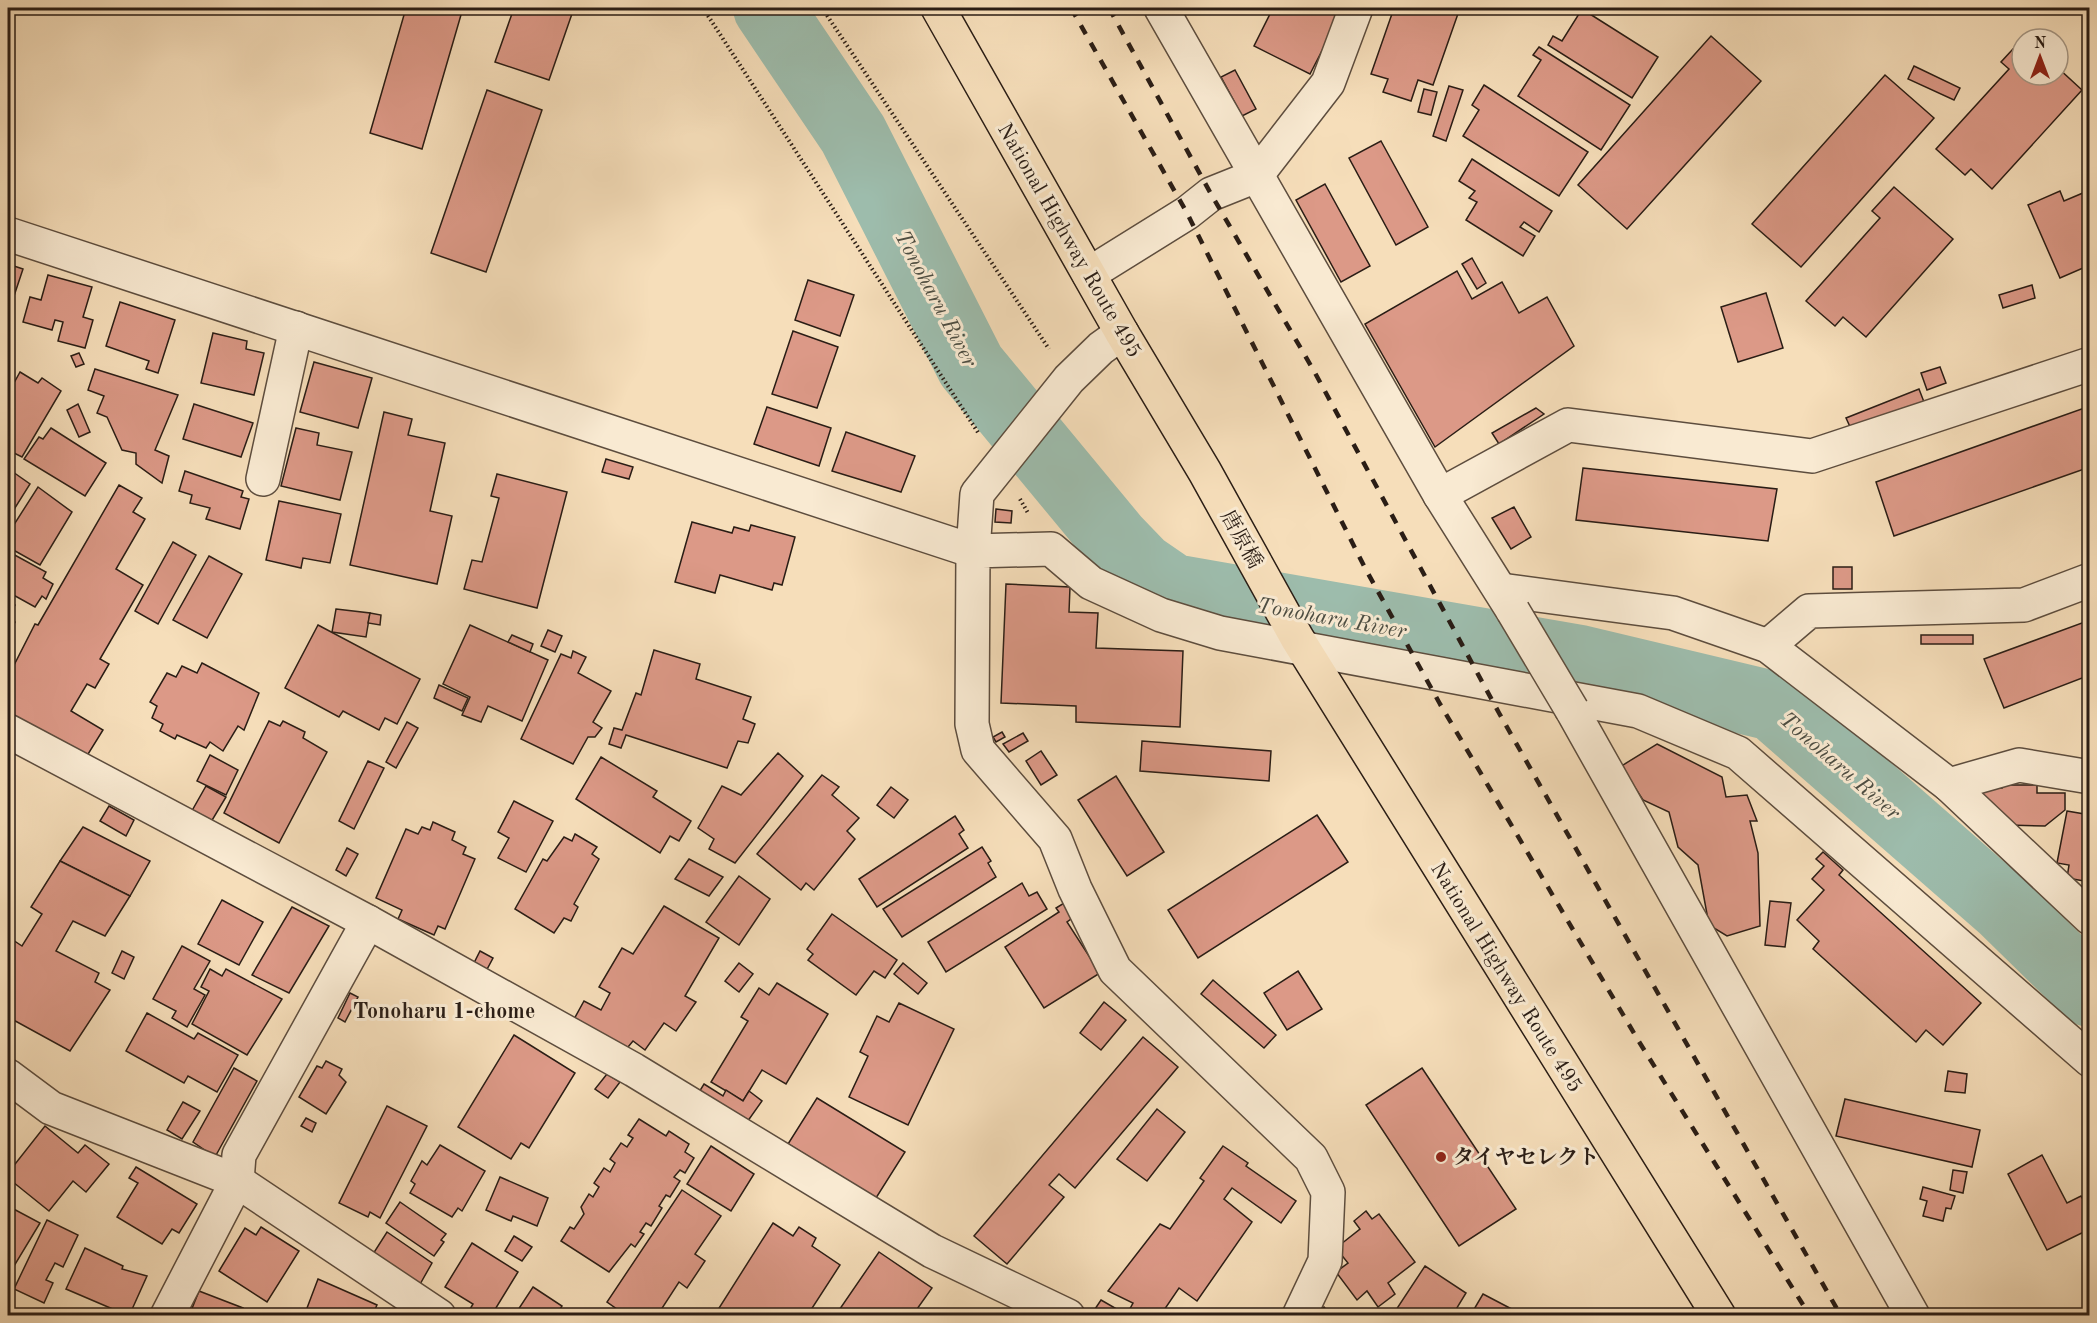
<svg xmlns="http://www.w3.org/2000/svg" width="2097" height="1323" font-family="'Old Standard TT','Noto Serif JP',serif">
  <rect width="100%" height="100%" fill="#f6deba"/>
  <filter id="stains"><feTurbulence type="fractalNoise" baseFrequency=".00333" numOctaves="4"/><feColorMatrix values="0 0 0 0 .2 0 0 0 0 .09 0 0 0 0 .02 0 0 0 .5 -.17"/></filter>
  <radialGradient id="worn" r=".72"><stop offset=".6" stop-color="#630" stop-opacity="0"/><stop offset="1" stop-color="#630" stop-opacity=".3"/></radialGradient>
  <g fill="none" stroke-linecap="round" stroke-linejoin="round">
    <polyline stroke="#9dbcac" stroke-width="70" points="768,8 853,134 971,366 1115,540 1141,567 1173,589 1580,660 1773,706 2004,908 2090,992"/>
  </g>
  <g fill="#dc9987" stroke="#2a1d15" stroke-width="1.5">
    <polygon points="406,8 463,8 422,149 370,133"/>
    <polygon points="514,8 574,8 549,80 495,62"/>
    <polygon points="1273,8 1344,8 1310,74 1254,46"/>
    <polygon points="1394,8 1460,8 1433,85 1418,80 1411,101 1383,92 1388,79 1371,74"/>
    <polygon points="1582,9 1658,57 1632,98 1548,45 1553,36 1562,41"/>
    <polygon points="1711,36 1761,81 1627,229 1578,185"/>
    <polygon points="2024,37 2026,39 2022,39 2022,75 2058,75 2058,68 2082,90 1992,189 1971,169 1965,175 1936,149 2009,69 2001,62"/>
    <polygon points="1539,47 1630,105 1601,150 1518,96 1541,60 1533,55"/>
    <polygon points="1914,66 1960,88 1954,100 1908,79"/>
    <polygon points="1235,70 1256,109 1242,116 1221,77"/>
    <polygon points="1885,75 1934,118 1801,267 1752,224"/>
    <polygon points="1484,85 1588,152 1559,196 1463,136 1479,110 1472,105"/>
    <polygon points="1449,86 1463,90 1446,141 1433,136"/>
    <polygon points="1424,89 1437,92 1431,115 1418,112"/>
    <polygon points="487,90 542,110 486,272 431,253"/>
    <polygon points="1381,141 1428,227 1396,245 1349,158"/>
    <polygon points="1472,159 1552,211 1539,232 1524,222 1520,227 1535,236 1523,256 1466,220 1477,202 1469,198 1475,191 1459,181"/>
    <polygon points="1325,184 1370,266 1341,282 1296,200"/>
    <polygon points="1894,187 1953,239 1866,337 1843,317 1835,326 1806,301 1880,218 1872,211"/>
    <polygon points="2090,190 2090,265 2060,278 2028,205 2060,191 2064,201"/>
    <polygon points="1472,258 1486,283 1477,289 1462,264"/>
    <polygon points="8,264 23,269 8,314"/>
    <polygon points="1457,271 1472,299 1502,282 1519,313 1547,297 1574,346 1435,447 1365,324"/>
    <polygon points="48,275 92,287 83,317 93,320 85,348 58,341 63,322 55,320 52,330 23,322 30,297 41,300"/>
    <polygon points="808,280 854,295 840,336 795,320"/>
    <polygon points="2032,285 2035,298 2003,308 1999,295"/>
    <polygon points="1766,293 1783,348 1738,362 1721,307"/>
    <polygon points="120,302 175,320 158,373 146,369 149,361 106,346"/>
    <polygon points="793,331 838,347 817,408 772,394"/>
    <polygon points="213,333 247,341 246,349 264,353 254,395 201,383"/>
    <polygon points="79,353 84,364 76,367 71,356"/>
    <polygon points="314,362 372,378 358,428 300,412"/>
    <polygon points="1940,367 1946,383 1927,390 1921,373"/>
    <polygon points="95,369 178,395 155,450 169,456 162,483 136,464 136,453 122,450 107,417 97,413 104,396 88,390"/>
    <polygon points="20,372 38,383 42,378 61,391 22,457 8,450 8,394"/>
    <polygon points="1919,389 1924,402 1852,431 1846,418"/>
    <polygon points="78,404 90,432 79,437 67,410"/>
    <polygon points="194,404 253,423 241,457 183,439"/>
    <polygon points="2090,406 2090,467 1894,536 1876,482"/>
    <polygon points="767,407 831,428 819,466 754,444"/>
    <polygon points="1536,408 1544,414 1499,444 1492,433"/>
    <polygon points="384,412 412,419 408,435 445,443 430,511 452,516 437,584 350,565"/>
    <polygon points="51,428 106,463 85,496 24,459 39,437 43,439"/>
    <polygon points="296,428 319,433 317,445 352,452 340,500 281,486"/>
    <polygon points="846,432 915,456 901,492 832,471"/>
    <polygon points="606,459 633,467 629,479 602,472"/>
    <polygon points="1583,468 1777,489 1768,541 1576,520"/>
    <polygon points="185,471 243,491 241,497 249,499 240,529 206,519 210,508 190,503 192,495 179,491"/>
    <polygon points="13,472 30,484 8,519 8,478 10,479"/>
    <polygon points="497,474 567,492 537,608 464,589 472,560 482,562 499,498 491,496"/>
    <polygon points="119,485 142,498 133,512 145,519 116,569 143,585 100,659 109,664 95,688 87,684 71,711 103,730 85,759 8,717 8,677 35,624 38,625"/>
    <polygon points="38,487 72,512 40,565 8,547 8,534"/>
    <polygon points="279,501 341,514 330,563 303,558 301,568 266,560"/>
    <polygon points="1514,507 1531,537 1511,549 1492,518"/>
    <polygon points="996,509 1012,511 1011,523 995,522"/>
    <polygon points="692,522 732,533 734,527 749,531 751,525 795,537 782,585 774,583 772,590 720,575 715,593 675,582"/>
    <polygon points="173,542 196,555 158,624 135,611"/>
    <polygon points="11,553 46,572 43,578 53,584 46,599 42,596 35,607 8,592 8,559"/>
    <polygon points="209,556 242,574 207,638 173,620"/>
    <rect x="1833" y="567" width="19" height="22"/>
    <polygon points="1006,584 1070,587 1069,612 1098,613 1096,648 1183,651 1180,727 1076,722 1076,706 1001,703"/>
    <polygon points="8,602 15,605 8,618 15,622 8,637"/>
    <polygon points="336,609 370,613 366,637 332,632"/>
    <polygon points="370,613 381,615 380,625 368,623"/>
    <polygon points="2090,620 2090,675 2004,708 1984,659"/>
    <polygon points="318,625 420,679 397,724 385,718 379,730 343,711 339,717 285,688"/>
    <polygon points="470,625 548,660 522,721 488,706 481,722 462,715 470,697 443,684"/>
    <polygon points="548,630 562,636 555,652 541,646"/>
    <polygon points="512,635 533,644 530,652 508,642"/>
    <rect x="1921" y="635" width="52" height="9"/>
    <polygon points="654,650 700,664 696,679 751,697 743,719 755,724 748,743 738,741 727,768 626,735 621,748 609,744 614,728 622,730 636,693 641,695"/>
    <polygon points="573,651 586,657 578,673 611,691 593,722 602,728 595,737 588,737 573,764 521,739 561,654 571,658"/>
    <polygon points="202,663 259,693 244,730 238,726 223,751 210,742 206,748 177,735 175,739 160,731 163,724 152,718 157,706 150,702 167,673 176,677 182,666 197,673"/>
    <polygon points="439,685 468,698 462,711 434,698"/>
    <polygon points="269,721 280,726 283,721 305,732 303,738 327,752 279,843 224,813"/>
    <polygon points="407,722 418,728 396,768 386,762"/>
    <polygon points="1002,732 1005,737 996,742 993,737"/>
    <polygon points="1023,733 1028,741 1009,752 1003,744"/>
    <polygon points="1142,741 1271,751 1269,781 1140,771"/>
    <polygon points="1657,744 1722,777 1726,797 1747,795 1757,821 1750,821 1758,853 1760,926 1727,936 1709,925 1698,865 1678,847 1669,812 1643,800 1624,771 1623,765"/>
    <polygon points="1041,751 1057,775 1041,785 1026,761"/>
    <polygon points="778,753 803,776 735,863 709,849 714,839 698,828 722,786 741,795"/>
    <polygon points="210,755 238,770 226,795 197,781"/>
    <polygon points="601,757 657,791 653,797 691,821 679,841 670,836 660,853 576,799"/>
    <polygon points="368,761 384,768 354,829 339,821"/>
    <polygon points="822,775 839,787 832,795 859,818 847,831 855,839 814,890 806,883 801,890 757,854"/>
    <polygon points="1116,776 1164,852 1127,876 1078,800"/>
    <polygon points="2002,785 2037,785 2037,793 2065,793 2065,810 2045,826 2007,825 1977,788 2002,788"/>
    <polygon points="206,786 226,797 208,827 189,816"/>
    <polygon points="891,787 908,800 894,818 877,805"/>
    <polygon points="514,801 553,821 526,872 498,858 509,838 498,832"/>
    <polygon points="109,806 134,820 126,836 100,821"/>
    <polygon points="2067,811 2090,815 2090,882 2067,878 2069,865 2057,863"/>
    <polygon points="1317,815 1348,862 1198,958 1168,910"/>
    <polygon points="955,816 964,830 959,834 968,848 877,907 859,879"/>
    <polygon points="433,822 455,832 452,840 466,847 463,854 475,859 445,929 438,926 434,935 398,919 402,910 376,898 406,829 418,834 422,827 430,830"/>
    <polygon points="83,827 150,861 130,896 60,861"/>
    <polygon points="575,834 597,847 592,854 599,859 574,904 578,907 571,921 564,918 554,933 515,909 543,859 547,861 564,837 572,841"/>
    <polygon points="982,847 991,861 988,863 996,877 902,937 883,909"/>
    <polygon points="347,848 358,854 346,876 336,870"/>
    <polygon points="1823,852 1843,870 1839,875 1981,1003 1943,1045 1926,1030 1916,1042 1813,949 1819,941 1797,920 1824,890 1812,879 1824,866 1816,859"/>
    <polygon points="689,859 723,877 709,896 675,879"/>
    <polygon points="60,861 130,896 105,936 73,921 56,951 99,973 95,982 110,990 70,1051 8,1017 8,942 10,938 22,946 42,914 31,907"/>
    <polygon points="739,876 770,899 739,945 706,922"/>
    <polygon points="1022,883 1029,896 1037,892 1047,909 946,972 928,942"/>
    <polygon points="222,900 263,922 239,965 198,944"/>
    <polygon points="1069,900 1078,914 1067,922 1100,973 1044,1008 1005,947 1059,912 1056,908"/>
    <polygon points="1770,901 1791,903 1785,947 1765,945"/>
    <polygon points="664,906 719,938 685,996 696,1002 676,1031 664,1023 645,1050 633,1041 623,1053 573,1021 584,1001 601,1010 610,993 599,987 622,948 633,954"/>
    <polygon points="292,907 329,926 289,993 252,975"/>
    <polygon points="832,914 897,960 885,978 874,971 856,995 808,960 813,954 807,949"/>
    <polygon points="182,946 210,961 194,989 205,995 187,1027 172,1018 176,1011 153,999"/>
    <polygon points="122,951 134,957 124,979 112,973"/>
    <polygon points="480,951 493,958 485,973 472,967"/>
    <polygon points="739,963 753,974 739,992 725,981"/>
    <polygon points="903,963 927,983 918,994 894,974"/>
    <polygon points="210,969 222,976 226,969 282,999 247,1055 192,1024 209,991 201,987"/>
    <polygon points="1298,971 1322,1009 1287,1030 1264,993"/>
    <polygon points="1213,980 1276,1035 1264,1048 1201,994"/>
    <polygon points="777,983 828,1014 786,1084 762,1070 743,1101 711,1082 748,1021 741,1017 759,988 769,995"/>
    <polygon points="350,993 358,997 345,1022 338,1018"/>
    <polygon points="1104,1002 1126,1020 1101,1050 1080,1033"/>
    <polygon points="899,1003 954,1029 908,1125 849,1097 868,1056 860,1052 877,1016 889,1022"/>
    <polygon points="147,1013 194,1039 198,1033 238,1055 217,1092 188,1076 184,1083 126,1051"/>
    <polygon points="514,1035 575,1073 529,1148 521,1143 511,1159 458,1127"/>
    <polygon points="1143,1037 1178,1067 1075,1188 1059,1174 1049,1185 1064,1197 1007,1264 974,1236"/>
    <polygon points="326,1061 342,1069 339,1075 346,1082 326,1114 299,1097 317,1066 322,1068"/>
    <polygon points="234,1068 257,1081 215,1157 193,1142"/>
    <polygon points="1422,1068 1516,1209 1459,1246 1366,1105"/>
    <polygon points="1948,1071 1967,1074 1965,1093 1945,1091"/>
    <polygon points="607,1074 620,1082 608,1098 595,1089"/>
    <polygon points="704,1084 723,1096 726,1090 743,1101 749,1091 762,1101 745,1125 696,1097"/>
    <polygon points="817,1098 905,1152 876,1198 788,1144"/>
    <polygon points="1845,1099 1980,1130 1972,1167 1836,1136"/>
    <polygon points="183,1102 200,1111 182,1139 167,1130"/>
    <polygon points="387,1106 427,1126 380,1218 370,1212 368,1217 339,1203"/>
    <polygon points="1157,1109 1185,1132 1147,1181 1117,1159"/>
    <polygon points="306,1118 316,1123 312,1132 301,1126"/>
    <polygon points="639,1119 666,1136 669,1131 689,1144 685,1152 694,1158 685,1173 680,1170 674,1177 680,1181 670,1197 666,1195 659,1206 662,1208 651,1226 646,1223 640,1232 644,1234 635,1247 631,1244 609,1272 561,1241 570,1227 574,1229 584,1214 581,1207 589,1194 593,1197 599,1187 594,1183 604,1168 610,1172 615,1163 610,1159 621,1143 627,1147 633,1138 628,1135"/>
    <polygon points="45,1126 78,1153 85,1145 109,1164 86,1192 73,1181 49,1211 8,1178 8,1173"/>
    <polygon points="440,1145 485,1171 462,1211 458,1208 452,1217 410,1193 415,1184 411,1181 422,1161 427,1165"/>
    <polygon points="711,1146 754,1174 731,1211 687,1184"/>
    <polygon points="1223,1146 1248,1163 1246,1166 1296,1201 1281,1223 1232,1188 1224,1199 1252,1222 1197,1301 1179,1288 1160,1316 1126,1316 1133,1303 1108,1291 1160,1224 1170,1229 1204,1181 1200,1178"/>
    <polygon points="2042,1155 2067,1203 2081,1196 2090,1212 2090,1229 2047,1250 2008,1174"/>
    <polygon points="136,1167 197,1204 179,1233 172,1229 162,1244 117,1217 138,1183 129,1178"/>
    <polygon points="1953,1170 1967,1172 1963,1193 1950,1190"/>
    <polygon points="500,1177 548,1198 537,1226 513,1216 511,1221 486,1210"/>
    <polygon points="1923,1187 1955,1196 1951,1209 1946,1208 1943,1221 1923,1216 1927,1201 1920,1199"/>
    <polygon points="682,1190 721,1216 695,1254 705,1261 687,1288 679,1282 657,1316 643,1316 634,1309 630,1316 627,1316 607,1302"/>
    <polygon points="400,1202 446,1234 441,1240 444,1242 434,1256 386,1223"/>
    <polygon points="8,1206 40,1223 8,1276"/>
    <polygon points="1366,1211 1372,1219 1379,1214 1415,1262 1388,1283 1395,1294 1378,1307 1367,1291 1357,1300 1336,1272 1348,1263 1336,1248 1360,1229 1354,1221"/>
    <polygon points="47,1220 78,1235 63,1267 55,1263 46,1280 53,1283 44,1303 14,1289"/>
    <polygon points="773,1223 793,1236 799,1227 816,1238 812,1246 840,1265 807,1316 714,1316"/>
    <polygon points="261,1227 299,1251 267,1302 219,1271 245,1228 256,1235"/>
    <polygon points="387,1232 432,1263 419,1286 373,1254"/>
    <polygon points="514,1236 532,1247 522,1261 505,1251"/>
    <polygon points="472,1243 518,1272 491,1316 466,1316 473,1304 445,1287"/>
    <polygon points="85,1248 123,1266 122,1269 147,1276 129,1316 66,1289"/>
    <polygon points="879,1252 932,1288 917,1309 922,1316 835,1316"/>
    <polygon points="1425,1266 1466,1293 1452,1316 1392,1316"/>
    <polygon points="318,1279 377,1305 372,1316 304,1316"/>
    <polygon points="533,1287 562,1306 556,1316 514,1316"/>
    <polygon points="199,1291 243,1308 240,1313 246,1316 189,1316"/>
    <polygon points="1483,1294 1525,1316 1470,1316"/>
    <polygon points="1101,1300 1115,1308 1110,1316 1095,1309"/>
    <polygon points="1324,1307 1332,1316 1313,1316"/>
  </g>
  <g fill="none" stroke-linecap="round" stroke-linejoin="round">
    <g stroke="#5d4d3e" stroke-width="36">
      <g id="minor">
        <polyline points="1161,8 1440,495 1513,611"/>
        <polyline points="8,234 973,551 977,494 1069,379 1101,348 1122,333"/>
        <polyline points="1089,274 1187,213 1211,194 1256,176 1328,83 1356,8"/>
        <polyline points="263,479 296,328"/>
        <polyline points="1440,495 1568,425 1812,456 2090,364"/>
        <polyline points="1501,590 1673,613 1768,646 1949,785 2019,765 2090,777"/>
        <polyline points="1768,646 1809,611 2024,605 2090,580"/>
        <polyline points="1572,710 1913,1316"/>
        <polyline points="8,731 368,922 634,1070 932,1251 1068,1316"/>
        <polyline points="1949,785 2090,918"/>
        <polyline points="8,1076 51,1108 237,1181 439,1316"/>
        <polyline points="167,1316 237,1181 239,1155 368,922"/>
        <polyline points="1299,1316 1325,1261 1328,1192 1311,1158 1115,970 1075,889 1055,839 978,750 972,724 973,551 1051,549 1091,583 1161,615 1220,633 1638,711 1738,753 2090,1060"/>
      </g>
    </g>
    <g stroke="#2a1d15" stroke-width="36">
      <polyline id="trunk" points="938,8 1122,333 1205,472 1297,638 1719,1316"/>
    </g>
    <g stroke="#2a1d15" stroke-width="4" stroke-dasharray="1.5 3" stroke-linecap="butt">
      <polyline points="703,8 979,434"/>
      <polyline points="822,8 1049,349"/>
      <polyline points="1020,499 1028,513"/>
    </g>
    <use href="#minor" stroke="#f9ead2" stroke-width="33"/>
    <use href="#trunk" stroke="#f6deba" stroke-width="33"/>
    <g stroke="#2a1d15" stroke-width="4.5" stroke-dasharray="10 10" stroke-linecap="butt">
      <polyline points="1071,8 1187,213 1365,568 1440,704 1638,1040 1810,1316"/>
      <polyline points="1109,8 1211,194 1314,371 1499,713 1841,1316"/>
    </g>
    <g stroke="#5d4d3e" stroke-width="36" stroke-linecap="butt">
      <polyline id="minor-bridge" points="1513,611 1572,710"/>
    </g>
    <use href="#minor-bridge" stroke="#f9ead2" stroke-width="33"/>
  </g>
  <circle fill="#8f2418" stroke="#f9ead2" stroke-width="2" cx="1441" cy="1157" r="6"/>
  <g text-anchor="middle" stroke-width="6" stroke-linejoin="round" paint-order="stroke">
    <g font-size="21" fill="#2a1d15" stroke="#f9ead2">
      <text transform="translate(1070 240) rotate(60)" y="7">National Highway Route 495</text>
      <text transform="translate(1242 539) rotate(61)" y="7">唐原橋</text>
      <text transform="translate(1507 977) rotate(58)" y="7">National Highway Route 495</text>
    </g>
    <g font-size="21" font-weight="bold" fill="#2a1d15" stroke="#f9ead2" text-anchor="start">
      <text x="1453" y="1164">タイヤセレクト</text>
    </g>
    <g font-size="22" font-style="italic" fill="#4c4d42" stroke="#f9ead2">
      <text transform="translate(937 298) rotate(62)" y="8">Tonoharu River</text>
      <text transform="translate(1332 617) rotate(10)" y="8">Tonoharu River</text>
      <text transform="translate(1841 765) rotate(41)" y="8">Tonoharu River</text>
    </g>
    <g font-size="22" font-weight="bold" fill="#2a1d15" stroke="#f9ead2">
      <text x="444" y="1018">Tonoharu 1-chome</text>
    </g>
  </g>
  <rect width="2097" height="1323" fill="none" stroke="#f6deba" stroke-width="30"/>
  <rect x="9" y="9" width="2079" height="1305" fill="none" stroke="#2a1d15" stroke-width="3"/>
  <rect x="15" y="15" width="2067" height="1293" fill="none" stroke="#2a1d15" stroke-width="1.5"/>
  <g transform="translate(2040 57)"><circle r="28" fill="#f9ead2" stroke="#a69886" stroke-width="1.5"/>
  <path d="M0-4.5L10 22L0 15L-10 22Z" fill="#8f2418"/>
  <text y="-9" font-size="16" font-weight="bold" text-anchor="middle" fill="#2a1d15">N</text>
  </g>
  <rect width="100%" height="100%" filter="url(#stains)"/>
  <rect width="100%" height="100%" fill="url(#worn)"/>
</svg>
